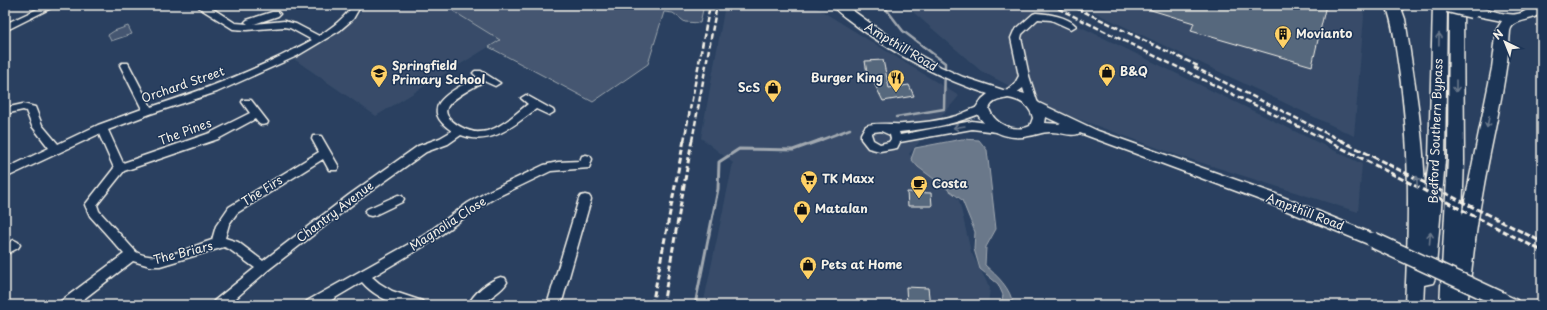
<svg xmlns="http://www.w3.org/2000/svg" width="1547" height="310" font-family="'Playpen Sans',sans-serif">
  <rect width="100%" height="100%" fill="#2a4060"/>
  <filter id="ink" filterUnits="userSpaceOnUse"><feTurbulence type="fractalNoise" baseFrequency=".025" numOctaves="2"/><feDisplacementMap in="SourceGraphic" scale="8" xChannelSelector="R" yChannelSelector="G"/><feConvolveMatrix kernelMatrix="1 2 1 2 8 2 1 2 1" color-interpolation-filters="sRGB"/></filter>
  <g filter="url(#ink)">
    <g fill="#374c69">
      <polygon points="362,5 463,5 453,11 500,40 376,116 294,59 336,35 360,14"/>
      <polygon points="725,5 812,5 959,96 909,154 959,200 971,252 990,288 988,305 703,305 733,163 701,138"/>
      <polygon points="905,5 1036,5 1362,164 1358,212 1177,155 1059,112 981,71"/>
      <polygon points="1079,5 1363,5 1364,17 1354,136"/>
    </g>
    <g fill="#445771" stroke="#9ca4ac">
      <polygon points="463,5 704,5 700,23 685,22 673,13 664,12 648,64 593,102 489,47 500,40 453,11"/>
      <polygon points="128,26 132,34 111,41 108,35 114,31"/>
    </g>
    <path fill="#6a788a" stroke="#a1a8b0" d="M962 139 979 140 987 150 996 229 986 247 985 265C997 276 1011 288 1013 305H1001L1003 295 998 284 980 269 974 249 975 232 962 200 918 167 911 159 915 148Z"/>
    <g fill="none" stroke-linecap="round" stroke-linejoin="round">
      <g stroke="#a1a8b0" stroke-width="2.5">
        <polyline points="883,5 903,31 945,63 944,109 896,117"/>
        <polyline points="818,141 850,129"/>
      </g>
      <polyline stroke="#a1a8b0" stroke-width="3" points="695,305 718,189 719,162 739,149 793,150 821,140"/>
    </g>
    <g fill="#56677d" stroke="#f4f1e8">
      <polygon points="1141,5 1326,5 1312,66 1191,31 1194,23 1141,7"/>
      <polygon points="883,60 889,88 909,85 914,96 883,101 872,79 868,79 865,61"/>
      <polygon points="907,192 931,193 932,206 908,206"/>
      <polygon points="906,287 928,288 930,305 907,305"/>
    </g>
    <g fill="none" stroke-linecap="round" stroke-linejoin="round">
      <g stroke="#f4f1e8" stroke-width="3">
        <g id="minor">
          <polygon points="46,5 57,5 5,31 5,24"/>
          <path d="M201 5H207L235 23 248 24 245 22 247 20 272 12H278L280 14 278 16 254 24 284 21 296 24 319 36C332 27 344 19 353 5H361L353 19 339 31 297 56 217 92 150 114 108 130 123 163 210 133 250 113 242 102 243 100H251L268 122 267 124C260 126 259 124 255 119L218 139 124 171 97 205 99 211 136 252C159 265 189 247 212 240L216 226 229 207 319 152 312 139 313 136H321L339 167 337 170H329L323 159 237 213 229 224 225 238 238 242 263 261 349 195 418 146 440 138 452 131C415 106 454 90 477 77L473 73 475 71H481L500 83 495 86 484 81C475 87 451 98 447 108 442 118 463 129 471 131 476 133 482 132 487 131 503 127 516 113 528 104L521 98 526 95 553 110 554 112 549 115 536 109C514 125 491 147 461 135L448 144 426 152 357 201 268 270 228 305H212L214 301 255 268 229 249 224 247 160 266H150L133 261 76 305H59L61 301 124 254 90 216 85 205 114 168 99 134 5 178V169L49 148 32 126 26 111 23 110 5 114V108L23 104 35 107 42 125 58 144 98 125 142 109 120 65 122 63H128L151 107C209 88 259 69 312 40L290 28 284 27 247 30 233 29 201 9 199 7Z"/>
          <path d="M1036 13C1049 14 1067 16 1076 26L1071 29 1051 20 1038 19 1022 34 1021 38 1029 76 1038 104 1033 107 1028 104 1023 88 1012 96H1004L1003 94 1014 85 1019 76 1011 38 1014 31 1033 14Z"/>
          <path d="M982 106 987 109 986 111C958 124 929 129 899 132L900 135 972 121 1001 125 1002 128 1001 131 997 132 972 129 900 142 897 148 880 151 868 148 861 139V134C862 132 864 128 866 126 873 122 894 125 903 124 921 123 939 121 956 116 965 113 973 108 982 106ZM881 131 890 135 891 139 889 142 880 144 873 140 871 134 873 132Z"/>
          <path d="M586 155 590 156 592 159 589 168 551 171 495 198 476 209 431 242 372 277 379 283 392 291 422 301 424 305C416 305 408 306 401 305 387 302 371 293 362 282L323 305H305L307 301 423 236 468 203 487 192 544 165 558 162 580 161 582 156Z"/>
          <polygon points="398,195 402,196 404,199 402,202 375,215 371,216 367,215 365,212 367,209"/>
          <polygon points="585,195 589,196 591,199 561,305 547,305 579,199 581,196"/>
          <polygon points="14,240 18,242 20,245 18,248 5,255 5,244"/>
          <path d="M501 277 505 278 507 282C502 292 489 296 483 305H468C474 293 488 281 501 277Z"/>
        </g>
      </g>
      <g stroke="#f4f1e8" stroke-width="3">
        <g id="major">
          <path d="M832 5H845L899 44 941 67 963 77 1003 90 1014 91 1029 95 1039 103 1098 131 1273 193 1378 236 1381 240 1378 244 1373 246 1368 244 1263 201 1080 133C1071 138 1060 131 1050 132 1042 132 1036 135 1029 136 1006 141 984 130 975 109L982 99 988 94C941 79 898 56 858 27 850 20 838 14 832 5ZM1008 98C1020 100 1030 105 1033 118L1030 126C1014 133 995 125 989 109 992 100 1000 100 1008 98ZM1046 117 1061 124 1045 123Z"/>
          <polygon points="1502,293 1517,300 1519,305 1496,305 1494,300 1496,295"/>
        </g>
      </g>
      <g stroke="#f4f1e8" stroke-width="3">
        <g id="highway">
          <path d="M1386 5H1400L1405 19C1414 78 1424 135 1425 194L1429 160 1433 5H1447L1445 160 1435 278 1433 283 1424 285 1423 305H1405C1409 223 1411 143 1398 62 1395 42 1393 23 1386 5Z"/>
          <path d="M1449 5H1463L1464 160 1462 216 1492 68 1497 29 1502 21 1467 14 1465 11 1467 8C1488 3 1514 27 1532 5H1542C1542 25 1513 15 1510 31 1509 43 1508 56 1506 68 1500 111 1489 153 1482 196 1475 232 1472 269 1467 305H1440L1448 160Z"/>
        </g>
      </g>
      <use href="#minor" fill="#1d3557" fill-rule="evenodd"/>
      <use href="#major" fill="#1d3557" fill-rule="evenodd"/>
      <use href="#highway" fill="#1d3557" fill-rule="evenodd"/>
      <g stroke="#f4f1e8" stroke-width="2.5" stroke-dasharray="5.5 2.5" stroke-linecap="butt">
        <polyline points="1051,5 1328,141"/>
        <polyline points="1070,5 1200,67"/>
        <polyline points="1194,67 1342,141"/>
        <polyline points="684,141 710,5"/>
        <polyline points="692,141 717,5"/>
      </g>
      <g stroke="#f4f1e8" stroke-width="3" stroke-dasharray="6 3" stroke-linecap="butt">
        <polyline points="1326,140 1542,251"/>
        <polyline points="1340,140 1542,242"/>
        <polyline points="652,305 684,140"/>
        <polyline points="663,305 692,140"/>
      </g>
      <g stroke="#f4f1e8" stroke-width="18" stroke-linecap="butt">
        <polyline id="major-bridge" points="1373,240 1502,300"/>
      </g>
      <g stroke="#f4f1e8" stroke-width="17" stroke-linecap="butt">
        <polyline id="highway-bridge" points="1448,5 1472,11"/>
      </g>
      <use href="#major-bridge" stroke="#1d3557" stroke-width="15"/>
      <use href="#highway-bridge" stroke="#1d3557" stroke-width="14"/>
    </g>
    <defs><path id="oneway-shaft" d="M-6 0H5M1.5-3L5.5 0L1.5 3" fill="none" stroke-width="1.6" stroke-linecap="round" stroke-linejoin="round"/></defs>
    <g stroke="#68778a">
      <use href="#oneway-shaft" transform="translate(1439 39) rotate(-89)"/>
      <use href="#oneway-shaft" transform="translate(1456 86) rotate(90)"/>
      <use href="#oneway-shaft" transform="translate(1488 122) rotate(101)"/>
      <use href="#oneway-shaft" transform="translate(959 127) rotate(171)"/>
      <use href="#oneway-shaft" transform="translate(1417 182) rotate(-92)"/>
      <use href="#oneway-shaft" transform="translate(1430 238) rotate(-85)"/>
    </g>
  </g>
  <defs>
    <g id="building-pin" transform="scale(0.9)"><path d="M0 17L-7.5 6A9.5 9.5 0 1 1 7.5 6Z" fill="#ffd166" stroke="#1d3557"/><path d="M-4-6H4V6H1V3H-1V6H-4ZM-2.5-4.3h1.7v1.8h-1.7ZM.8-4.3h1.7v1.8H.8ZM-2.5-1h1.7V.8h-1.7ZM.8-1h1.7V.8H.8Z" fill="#111"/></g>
    <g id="shop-pin" transform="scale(0.9)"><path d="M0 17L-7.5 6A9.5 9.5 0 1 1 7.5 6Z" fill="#ffd166" stroke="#1d3557"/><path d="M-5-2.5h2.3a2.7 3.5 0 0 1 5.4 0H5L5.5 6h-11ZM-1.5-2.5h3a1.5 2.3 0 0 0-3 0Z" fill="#111"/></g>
    <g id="school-pin" transform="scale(0.9)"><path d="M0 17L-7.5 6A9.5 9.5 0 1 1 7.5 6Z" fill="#ffd166" stroke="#1d3557"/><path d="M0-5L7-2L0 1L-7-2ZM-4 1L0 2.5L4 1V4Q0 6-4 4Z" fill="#111"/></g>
    <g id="restaurant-pin" transform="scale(0.9)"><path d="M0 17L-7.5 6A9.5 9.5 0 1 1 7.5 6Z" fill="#ffd166" stroke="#1d3557"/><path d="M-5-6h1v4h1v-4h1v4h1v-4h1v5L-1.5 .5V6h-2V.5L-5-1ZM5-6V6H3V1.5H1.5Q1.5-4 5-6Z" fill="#111"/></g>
    <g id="supermarket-pin" transform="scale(0.9)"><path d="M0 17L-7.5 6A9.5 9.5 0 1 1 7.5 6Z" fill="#ffd166" stroke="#1d3557"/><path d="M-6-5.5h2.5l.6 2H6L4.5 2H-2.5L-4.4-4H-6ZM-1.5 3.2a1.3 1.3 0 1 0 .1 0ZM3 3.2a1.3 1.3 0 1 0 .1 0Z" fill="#111"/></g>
    <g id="cafe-pin" transform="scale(0.9)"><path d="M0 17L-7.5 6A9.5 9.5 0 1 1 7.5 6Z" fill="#ffd166" stroke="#1d3557"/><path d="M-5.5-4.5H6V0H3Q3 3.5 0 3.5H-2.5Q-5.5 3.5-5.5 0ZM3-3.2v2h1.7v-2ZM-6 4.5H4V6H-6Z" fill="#111"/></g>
  </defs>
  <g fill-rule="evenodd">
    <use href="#building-pin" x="1283" y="34"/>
    <use href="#shop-pin" x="1107" y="72"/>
    <use href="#school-pin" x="379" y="73"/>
    <use href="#restaurant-pin" x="896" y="78"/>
    <use href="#shop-pin" x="773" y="88"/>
    <use href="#supermarket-pin" x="809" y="179"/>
    <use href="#cafe-pin" x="919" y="184"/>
    <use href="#shop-pin" x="802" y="209"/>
    <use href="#shop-pin" x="808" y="265"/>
  </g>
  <g text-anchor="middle" stroke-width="3" stroke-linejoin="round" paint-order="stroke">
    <g font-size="12" font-weight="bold" fill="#f4f1e8" stroke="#1d3557" text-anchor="start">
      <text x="1296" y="38">Movianto</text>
      <text x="392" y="70">Springfield<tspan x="392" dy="14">Primary School</tspan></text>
      <text x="1120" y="76">B&amp;Q</text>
      <text x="883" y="82" text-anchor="end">Burger King</text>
      <text x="760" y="92" text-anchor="end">ScS</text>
      <text x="822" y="183">TK Maxx</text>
      <text x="932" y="188">Costa</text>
      <text x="815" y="213">Matalan</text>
      <text x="821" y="269">Pets at Home</text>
    </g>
    <g font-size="12" fill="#f4f1e8" stroke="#1d3557">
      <text transform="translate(901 47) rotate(31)" y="4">Ampthill Road</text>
      <text transform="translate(183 85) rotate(-19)" y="4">Orchard Street</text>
      <text transform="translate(1436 131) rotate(-88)" y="4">Bedford Southern Bypass</text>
      <text transform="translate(185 132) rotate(-20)" y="4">The Pines</text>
      <text transform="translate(262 191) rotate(-32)" y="4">The Firs</text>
      <text transform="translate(335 212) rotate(-37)" y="4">Chantry Avenue</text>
      <text transform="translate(1305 212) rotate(21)" y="4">Ampthill Road</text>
      <text transform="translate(448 224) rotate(-33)" y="4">Magnolia Close</text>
      <text transform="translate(183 253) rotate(-14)" y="4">The Briars</text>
    </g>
  </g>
  <rect width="1547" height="310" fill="none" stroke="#1d3557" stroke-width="20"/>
  <rect x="10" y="10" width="1527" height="290" fill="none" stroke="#f4f1e8" stroke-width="1.5" filter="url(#ink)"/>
  <g transform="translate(1505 42) rotate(317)" stroke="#1d3557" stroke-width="3" paint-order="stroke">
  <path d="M0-3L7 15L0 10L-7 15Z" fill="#f4f1e8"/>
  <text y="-6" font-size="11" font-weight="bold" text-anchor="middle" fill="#f4f1e8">N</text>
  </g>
</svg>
